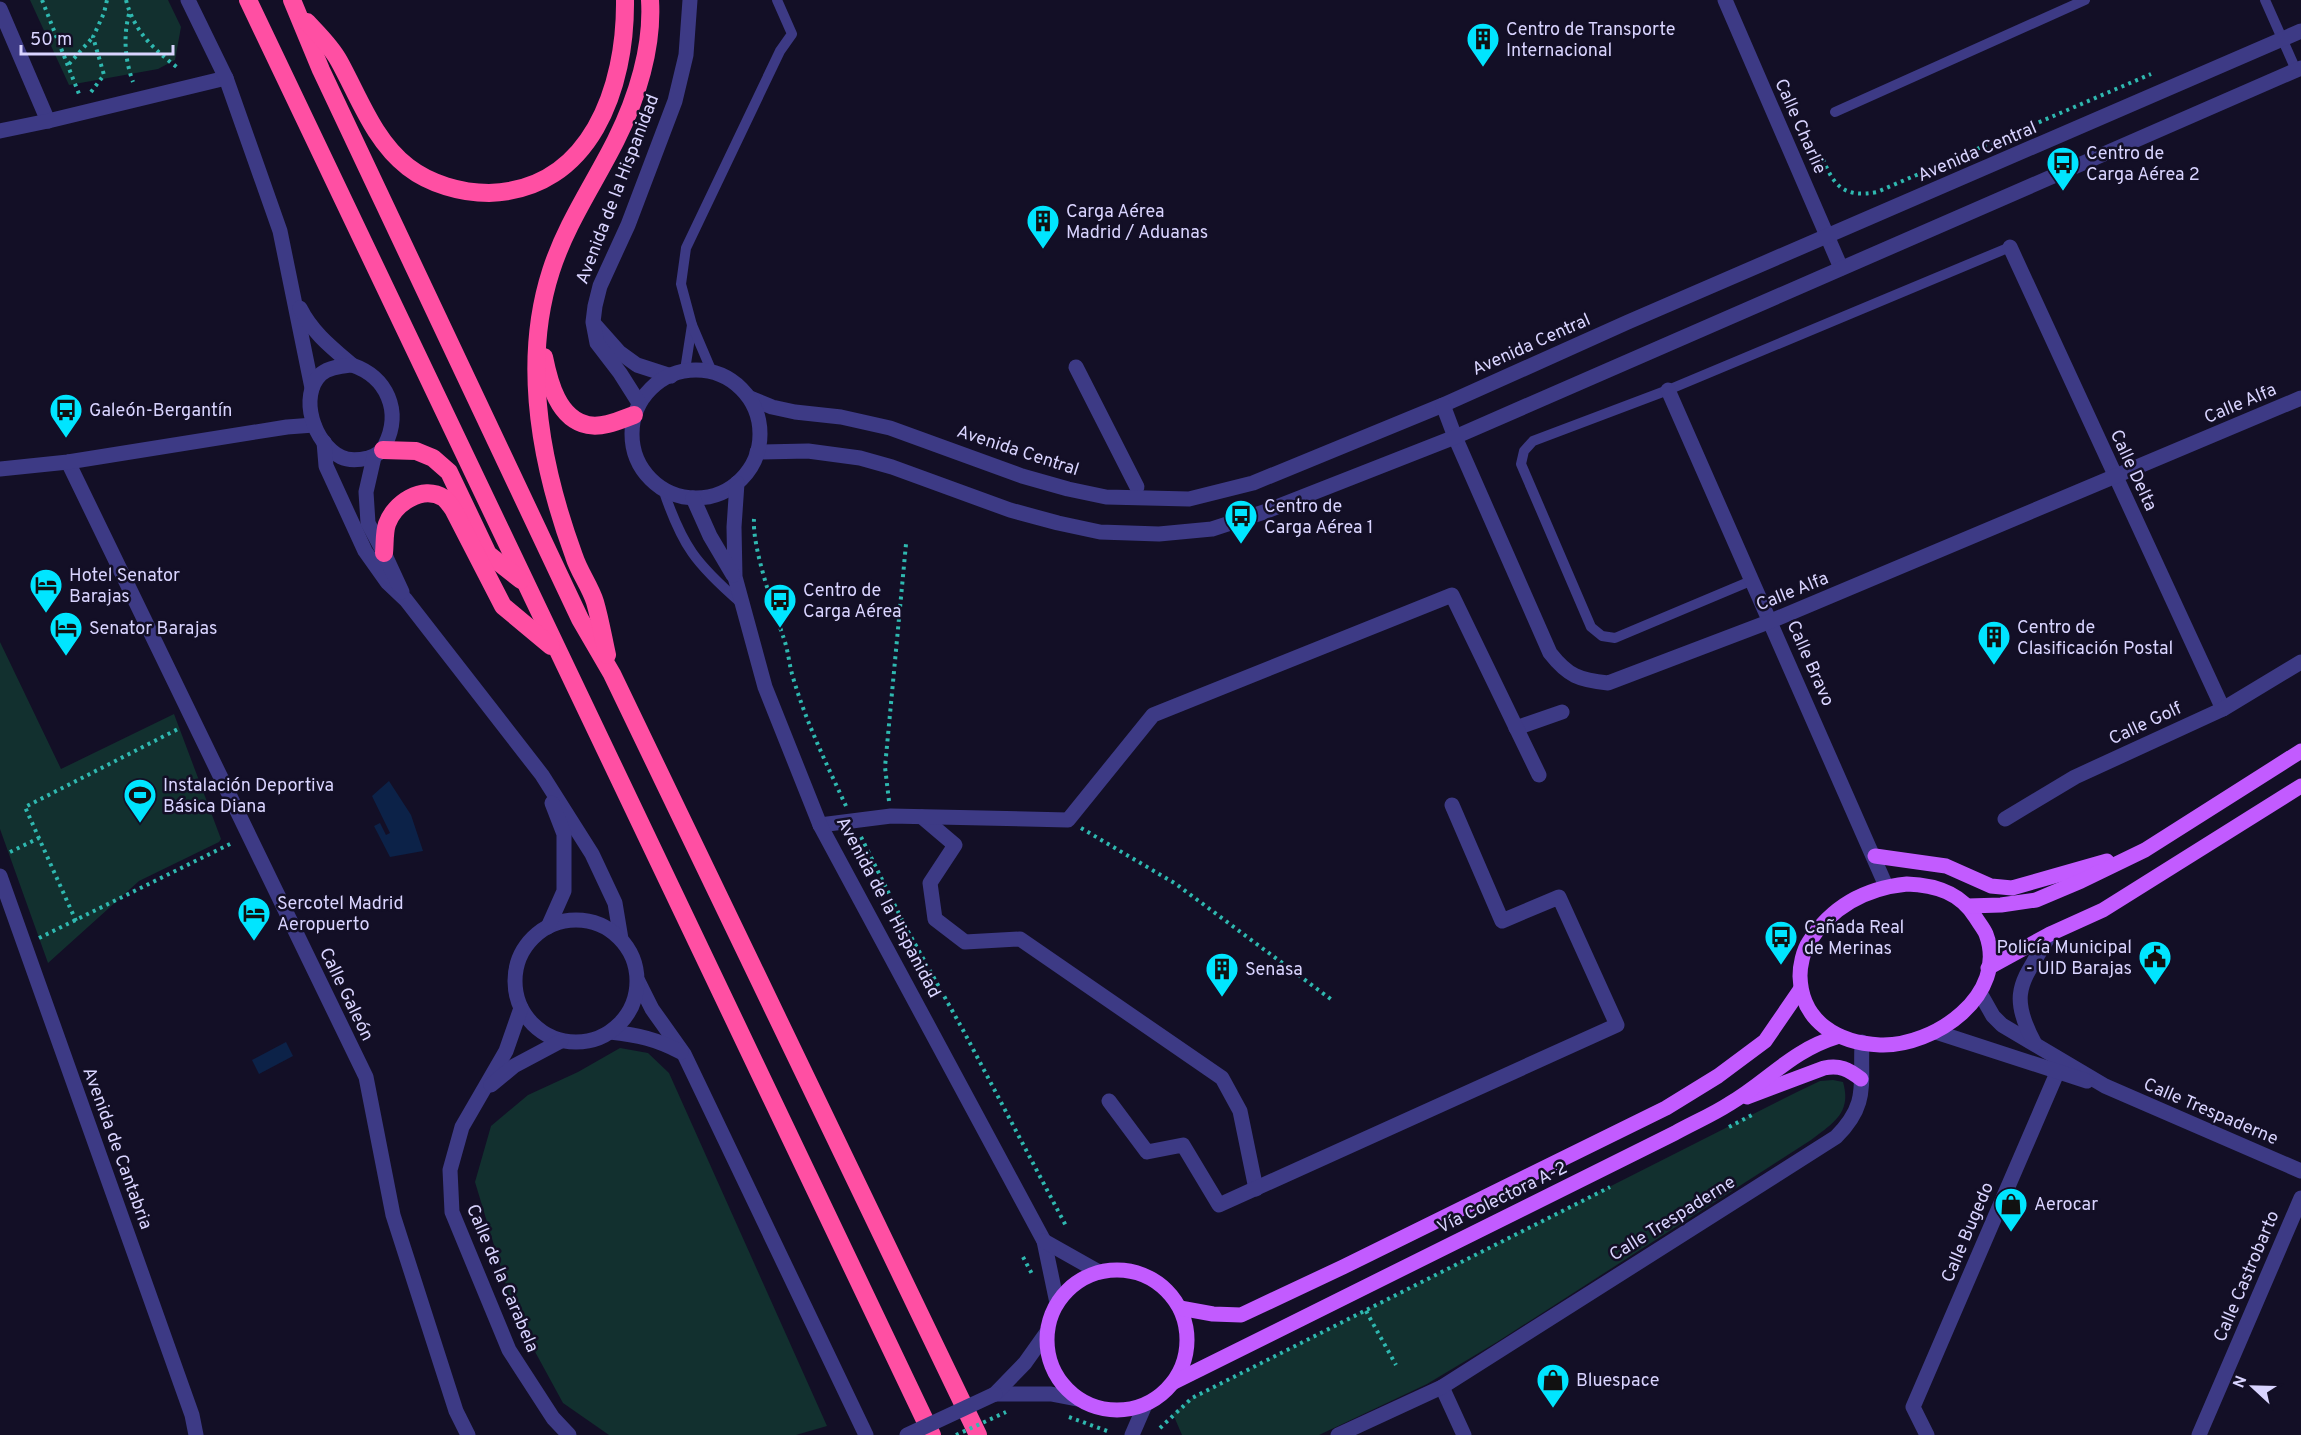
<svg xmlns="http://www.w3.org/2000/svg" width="2301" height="1435" font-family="Overpass,sans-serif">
  <rect width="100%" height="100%" fill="#130f26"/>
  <g fill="#12302f">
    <polygon points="30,0 168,0 181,27 175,60 158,69 69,85"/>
    <polygon points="0,642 61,769 174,714 221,839 219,842 139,881 48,963 0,829"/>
    <polygon points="620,1048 648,1053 669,1073 827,1426 796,1435 609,1435 563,1403 515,1315 475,1182 491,1126 528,1095 578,1072"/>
    <path d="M1833 1080 1843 1082C1852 1113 1833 1123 1811 1140L1497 1342 1427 1384 1319 1435H1182L1173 1414 1192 1398 1797 1092 1820 1081Z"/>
  </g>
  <g fill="#0c2248">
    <polygon points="389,781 411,815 423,851 390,857 374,826 380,823 386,835 390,833 372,796"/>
    <polygon points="286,1042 293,1056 259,1074 252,1060"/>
  </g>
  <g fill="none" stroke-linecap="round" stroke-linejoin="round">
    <g stroke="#2fb8b0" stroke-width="4" stroke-dasharray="3 4.5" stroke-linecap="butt">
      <polyline points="42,0 79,94"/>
      <path d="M126 0C134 31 153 49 178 68"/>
      <path d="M129 14C123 37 125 60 133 82"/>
      <polyline points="69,64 93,37"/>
      <polyline points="91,92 104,75 93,37 104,13 107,0"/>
      <path d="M1823 159C1834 187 1845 198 1877 192L2151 74"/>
      <path d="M754 519C752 548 774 609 784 639 788 650 789 663 792 674 805 720 826 763 846 806"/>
      <polyline points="889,801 885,767 906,544"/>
      <polyline points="1081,828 1176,884 1332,1000"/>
      <polyline points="861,837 905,926 963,1030 1066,1226"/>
      <polyline points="10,852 39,838"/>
      <polyline points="76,921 25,807 180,728"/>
      <polyline points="39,938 234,842"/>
      <polyline points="1729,1127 1752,1115"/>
      <polyline points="1023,1257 1032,1274"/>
      <polyline points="1366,1311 1396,1365"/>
      <polyline points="1069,1417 1107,1431"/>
      <polyline points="1160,1428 1192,1398 1610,1187"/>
    </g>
    <g stroke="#3d3a85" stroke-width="10">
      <polyline points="2265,0 2296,70"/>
      <polyline points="1835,112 2085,0"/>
      <polyline points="685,370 692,325"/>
      <polyline points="712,372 692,325 681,284 686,248 780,51 792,34 777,0"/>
      <path d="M663 489C682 546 696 564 741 603"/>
      <polyline points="1753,580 1615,638 1602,636 1591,627 1521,464 1524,451 1533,441 1668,390 2010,247"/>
    </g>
    <g stroke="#3d3a85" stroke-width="15">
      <polyline points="1076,367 1137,487"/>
      <polyline points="1516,728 1562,712"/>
    </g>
    <g stroke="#3d3a85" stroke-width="15">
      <polyline points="1725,0 1841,268"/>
      <polyline points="0,9 48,121"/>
      <polyline points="0,131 48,121 226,78"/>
      <polyline points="2010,247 2223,709"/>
      <polyline points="1668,390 1886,886"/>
      <polyline points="750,398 772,407 795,412 841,417 890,428 1022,476 1068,489 1106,497 1189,499 1253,483 1443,405 1628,322 2301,31"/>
      <path d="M1443 405 1455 437 1550 653C1568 676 1579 680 1608 683L1771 621 2301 398"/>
      <polyline points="757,452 808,451 860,458 892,467 1010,510 1058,523 1100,532 1159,534 1212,529 1264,512 1455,437 2301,68"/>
      <polyline points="68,462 366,1077 393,1215 456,1411 468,1435"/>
      <polyline points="0,469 68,462 287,427 314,425"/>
      <polyline points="922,817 955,845 930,883 935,919 965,942 1020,939 1222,1078 1240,1111 1256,1189"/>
      <polyline points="2005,819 2075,777 2223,709 2301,662"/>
      <polyline points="820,825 891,816 1068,820 1153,715 1452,595 1539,775"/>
      <polyline points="0,876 192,1415 196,1435"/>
      <polyline points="638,981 652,1009 684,1054 866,1435"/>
      <path d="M610 1032C638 1035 656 1039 681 1052"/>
      <polyline points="1109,1101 1147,1152 1183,1145 1219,1205 1617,1025 1559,897 1502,921 1452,805"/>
      <polyline points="1927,1435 1913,1407 2057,1073"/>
      <polyline points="2199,1435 2301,1198"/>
    </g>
    <g stroke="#3d3a85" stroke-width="15">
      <polyline points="188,0 226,78 280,231 312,388"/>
      <path d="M300 308C312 332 331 347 352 365"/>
      <polyline points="595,325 619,352 637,365 671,376"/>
      <path d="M352 365C387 377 402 411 385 445 382 452 376 456 368 458 359 460 349 461 341 457 314 444 298 396 321 374 329 367 342 366 352 365Z"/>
      <circle cx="696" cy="434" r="64"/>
      <polyline points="639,403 620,373 597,343 593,322 595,306 600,286 628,225 675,101 686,55 690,0"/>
      <polyline points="324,442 326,466 365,551 387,582 406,600 542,775 592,854 615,903 621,939"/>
      <polyline points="374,457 366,492 368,523 384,553 402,592"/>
      <polyline points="737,483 734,527 735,577 765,687 820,825 1044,1241 1057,1303"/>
      <polyline points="693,498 710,536 733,575"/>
      <circle cx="576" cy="981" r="61"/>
      <polyline points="548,927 564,891 564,834 552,803"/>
      <polyline points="1980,993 1993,1016 2002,1025 2105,1086 2301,1171"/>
      <polyline points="521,1008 506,1051 462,1127 450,1170 452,1212 509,1350 553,1418 569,1435"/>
      <polyline points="1936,1032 2087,1081"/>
      <path d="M2035 1044C2006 991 2024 981 2050 934"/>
      <polyline points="491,1085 514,1066 561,1041"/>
      <polyline points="1044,1241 1099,1272"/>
      <polyline points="1442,1387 1464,1435"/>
      <polyline points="995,1394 1051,1394 1077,1399"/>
      <polyline points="995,1394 1025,1363 1047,1332"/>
      <polyline points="1132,1435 1145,1405"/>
      <path d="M1338 1435 1442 1387 1836 1137C1869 1104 1860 1085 1862 1042"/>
    </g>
    <g stroke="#c25bff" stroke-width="15">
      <polyline points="1875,856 1946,866 1991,886 2012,888 2107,861"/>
      <path d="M1907 884C1936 885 1961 893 1976 918 1979 923 1984 929 1986 934 2009 995 1934 1047 1880 1045 1838 1043 1801 1022 1800 976 1800 966 1803 951 1809 942 1832 906 1867 888 1907 884Z"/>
      <polyline points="1968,906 2001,905 2036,900 2081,881 2145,850 2301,751"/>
      <polyline points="1988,968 2050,934 2103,910 2301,786"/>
      <path d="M1747 1097 1824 1068C1840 1065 1848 1069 1861 1079"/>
      <circle cx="1117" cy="1340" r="70"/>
      <polyline points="1180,1308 1213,1314 1241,1315 1343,1267 1666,1108 1718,1076 1765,1041 1800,990"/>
      <path d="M1174 1382 1675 1133C1693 1123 1712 1115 1729 1104 1770 1080 1790 1051 1839 1036"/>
    </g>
    <g stroke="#ff4fa3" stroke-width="18">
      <polyline points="248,0 932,1435"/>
      <polyline points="292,0 321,70 580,619 612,674 978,1435"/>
      <path d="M307 22C318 34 331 46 339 61 359 97 374 141 408 167 430 184 461 193 489 193 591 190 626 87 625 0"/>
      <path d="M544 357C549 382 558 419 588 425 603 428 620 420 634 415"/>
      <polyline points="383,450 416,451 433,458 449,472 488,554 521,580"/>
      <path d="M384 553C385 544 384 533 387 524 394 504 422 484 444 498 447 501 451 506 453 509L503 606 551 646"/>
      <path d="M607 655C603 637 600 619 595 602 590 586 579 572 574 556 541 466 521 364 551 271 566 224 594 184 616 140 637 98 653 47 650 0"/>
    </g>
    <polyline stroke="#2fb8b0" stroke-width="4" stroke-dasharray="3 4.5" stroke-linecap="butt" points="956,1435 1006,1412"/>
    <polyline stroke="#3d3a85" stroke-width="15" points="907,1435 995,1394"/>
  </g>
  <defs>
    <g id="building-pin" transform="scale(1.725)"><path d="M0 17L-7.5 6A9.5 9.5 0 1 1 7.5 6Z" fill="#00e5ff" stroke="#130f26"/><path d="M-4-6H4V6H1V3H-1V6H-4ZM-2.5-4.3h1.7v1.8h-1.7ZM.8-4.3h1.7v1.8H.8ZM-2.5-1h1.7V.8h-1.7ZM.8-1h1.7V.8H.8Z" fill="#111"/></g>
    <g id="bus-pin" transform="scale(1.725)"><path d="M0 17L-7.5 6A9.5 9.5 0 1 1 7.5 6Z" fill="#00e5ff" stroke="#130f26"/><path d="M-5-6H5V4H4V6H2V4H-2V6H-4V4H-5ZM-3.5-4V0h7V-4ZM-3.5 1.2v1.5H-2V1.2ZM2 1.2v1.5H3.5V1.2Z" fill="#111"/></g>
    <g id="hotel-pin" transform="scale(1.725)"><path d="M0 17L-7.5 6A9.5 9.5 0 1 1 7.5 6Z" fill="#00e5ff" stroke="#130f26"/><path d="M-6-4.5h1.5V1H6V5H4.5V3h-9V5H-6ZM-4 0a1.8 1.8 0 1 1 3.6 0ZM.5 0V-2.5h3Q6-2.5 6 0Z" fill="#111"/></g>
    <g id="stadium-pin" transform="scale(1.725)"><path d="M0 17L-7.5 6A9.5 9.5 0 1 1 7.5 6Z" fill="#00e5ff" stroke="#130f26"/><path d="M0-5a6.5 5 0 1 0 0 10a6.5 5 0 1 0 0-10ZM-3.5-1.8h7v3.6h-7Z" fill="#111"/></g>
    <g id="civic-pin" transform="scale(1.725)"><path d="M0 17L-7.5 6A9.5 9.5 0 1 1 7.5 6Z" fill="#00e5ff" stroke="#130f26"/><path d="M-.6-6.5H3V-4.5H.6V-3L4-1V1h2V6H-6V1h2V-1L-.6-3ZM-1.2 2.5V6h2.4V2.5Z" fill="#111"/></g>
    <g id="shop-pin" transform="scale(1.725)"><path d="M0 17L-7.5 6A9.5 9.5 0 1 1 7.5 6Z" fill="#00e5ff" stroke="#130f26"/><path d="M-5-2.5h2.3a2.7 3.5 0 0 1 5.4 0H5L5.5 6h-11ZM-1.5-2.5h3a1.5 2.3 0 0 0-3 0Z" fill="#111"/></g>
  </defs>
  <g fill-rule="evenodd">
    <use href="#building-pin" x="1483" y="39"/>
    <use href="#bus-pin" x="2063" y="163"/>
    <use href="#building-pin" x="1043" y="221"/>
    <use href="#bus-pin" x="66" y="410"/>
    <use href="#bus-pin" x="1241" y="516"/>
    <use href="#hotel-pin" x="46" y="585"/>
    <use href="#bus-pin" x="780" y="600"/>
    <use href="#hotel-pin" x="66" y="628"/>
    <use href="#building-pin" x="1994" y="637"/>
    <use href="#stadium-pin" x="140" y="795"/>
    <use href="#hotel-pin" x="254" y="913"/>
    <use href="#bus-pin" x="1781" y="937"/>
    <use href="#civic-pin" x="2155" y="957"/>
    <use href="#building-pin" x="1222" y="969"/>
    <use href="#shop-pin" x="2011" y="1204"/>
    <use href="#shop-pin" x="1553" y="1380"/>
  </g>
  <g text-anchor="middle" stroke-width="5" stroke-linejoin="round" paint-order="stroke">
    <g font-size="18" fill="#d9d4ff" stroke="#130f26" text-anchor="start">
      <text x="1506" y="35">Centro de Transporte<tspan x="1506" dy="21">Internacional</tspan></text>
      <text x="2086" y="159">Centro de<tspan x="2086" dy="21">Carga Aérea 2</tspan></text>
      <text x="1066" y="217">Carga Aérea<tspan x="1066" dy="21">Madrid / Aduanas</tspan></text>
      <text x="89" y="416">Galeón-Bergantín</text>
      <text x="1264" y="512">Centro de<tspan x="1264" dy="21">Carga Aérea 1</tspan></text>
      <text x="69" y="581">Hotel Senator<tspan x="69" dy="21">Barajas</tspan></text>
      <text x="803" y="596">Centro de<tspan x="803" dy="21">Carga Aérea</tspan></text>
      <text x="2017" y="633">Centro de<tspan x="2017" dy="21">Clasificación Postal</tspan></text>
      <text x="89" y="634">Senator Barajas</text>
      <text x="163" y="791">Instalación Deportiva<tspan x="163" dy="21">Básica Diana</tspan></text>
      <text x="277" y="909">Sercotel Madrid<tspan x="277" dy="21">Aeropuerto</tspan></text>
      <text x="1804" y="933">Cañada Real<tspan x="1804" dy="21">de Merinas</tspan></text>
      <text x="2132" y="953" text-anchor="end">Policía Municipal<tspan x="2132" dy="21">- UID Barajas</tspan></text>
      <text x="1245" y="975">Senasa</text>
      <text x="2034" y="1210">Aerocar</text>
      <text x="1576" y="1386">Bluespace</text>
    </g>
    <g font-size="18" fill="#d9d4ff" stroke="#130f26">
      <text transform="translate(1801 126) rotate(66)" y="6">Calle Charlie</text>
      <text transform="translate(1977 151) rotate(-23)" y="6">Avenida Central</text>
      <text transform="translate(617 189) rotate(-69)" y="6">Avenida de la Hispanidad</text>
      <text transform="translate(1531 344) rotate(-24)" y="6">Avenida Central</text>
      <text transform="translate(2240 403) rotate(-23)" y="6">Calle Alfa</text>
      <text transform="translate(1018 450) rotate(18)" y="6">Avenida Central</text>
      <text transform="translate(2134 470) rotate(65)" y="6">Calle Delta</text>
      <text transform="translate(1792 591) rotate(-22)" y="6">Calle Alfa</text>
      <text transform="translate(1811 663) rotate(66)" y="6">Calle Bravo</text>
      <text transform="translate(2145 723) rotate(-25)" y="6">Calle Golf</text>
      <text transform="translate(889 907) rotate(62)" y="6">Avenida de la Hispanidad</text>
      <text transform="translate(347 994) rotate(64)" y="6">Calle Galeón</text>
      <text transform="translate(2211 1111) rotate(23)" y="6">Calle Trespaderne</text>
      <text transform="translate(118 1148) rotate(70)" y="6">Avenida de Cantabria</text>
      <text transform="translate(1502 1197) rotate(-26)" y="6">Vía Colectora A-2</text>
      <text transform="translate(1672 1218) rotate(-32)" y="6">Calle Trespaderne</text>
      <text transform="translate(1967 1232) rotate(-67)" y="6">Calle Bugedo</text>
      <text transform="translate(2246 1276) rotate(-67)" y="6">Calle Castrobarto</text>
      <text transform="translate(503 1278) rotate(67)" y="6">Calle de la Carabela</text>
    </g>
  </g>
  <g transform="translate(2253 1387) rotate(292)" stroke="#130f26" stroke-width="4.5" paint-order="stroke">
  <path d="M0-4.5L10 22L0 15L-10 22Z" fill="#d9d4ff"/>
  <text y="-9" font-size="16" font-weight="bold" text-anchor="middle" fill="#d9d4ff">N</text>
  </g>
  <path d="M21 45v9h152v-9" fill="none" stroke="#d9d4ff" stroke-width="3"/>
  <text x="30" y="45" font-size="18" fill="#d9d4ff" stroke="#130f26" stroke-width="4.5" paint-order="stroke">50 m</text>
</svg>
